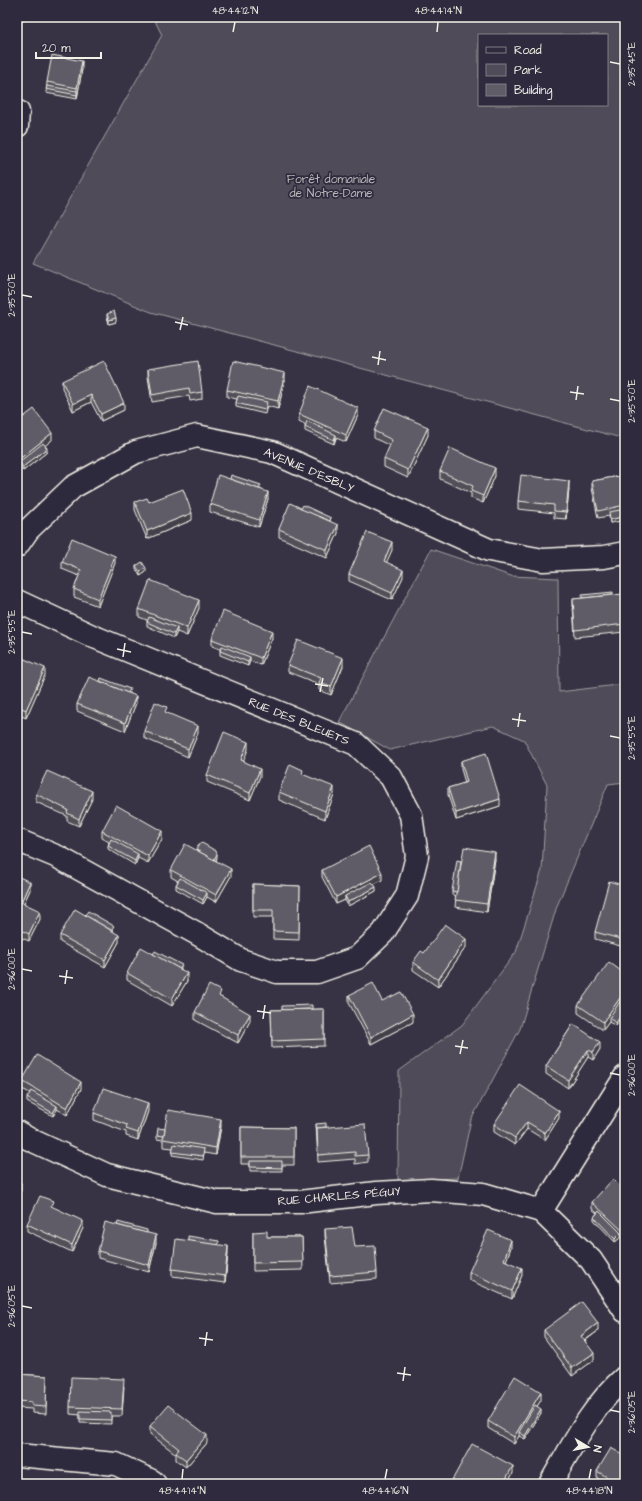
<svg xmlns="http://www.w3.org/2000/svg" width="642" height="1501" font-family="'Architects Daughter',sans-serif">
  <rect width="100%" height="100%" fill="#373244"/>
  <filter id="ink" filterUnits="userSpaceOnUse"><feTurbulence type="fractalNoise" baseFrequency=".025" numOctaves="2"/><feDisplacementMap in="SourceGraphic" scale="8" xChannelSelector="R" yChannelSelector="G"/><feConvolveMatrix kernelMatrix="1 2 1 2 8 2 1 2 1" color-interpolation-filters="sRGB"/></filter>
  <g filter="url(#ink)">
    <g fill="#504b59" stroke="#a29ea0" fill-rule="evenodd">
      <path d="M153 17H625V439L151 312 33 263 162 35ZM479 35H607V105H479Z"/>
      <polygon points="431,549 511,576 558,578 559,692 625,684 625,782 608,784 557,906 520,1029 471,1120 458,1178 398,1180 399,1071 462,1025 516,952 542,870 547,785 524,740 493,726 390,750 339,722"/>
    </g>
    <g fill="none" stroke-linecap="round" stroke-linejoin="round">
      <g stroke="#f4f1e8" stroke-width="25">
        <g id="minor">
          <polyline points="17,126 18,112"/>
          <polyline points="17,546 28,530 73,487 136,452 197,436 272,452 489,550 543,560 604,557 625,553"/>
          <polyline points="17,601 92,636 356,744 391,777 411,815 417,856 407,896 383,933 357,958 317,972 277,972 241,960 196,933 58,857 17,840"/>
          <polyline points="17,1132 29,1139 107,1175 217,1202 300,1202 376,1193 431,1190 483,1194 541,1211 591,1260 625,1311"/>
          <polyline points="541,1211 625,1077"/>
          <polyline points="17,1455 116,1464 152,1481 155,1484"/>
          <path d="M550 1484C572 1446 592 1406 625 1377"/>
        </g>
      </g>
      <use href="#minor" stroke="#2f2a3d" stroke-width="22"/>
    </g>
    <g fill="#524f59" stroke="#f4f1e8">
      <polygon points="17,17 25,17 24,21 17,20"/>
      <polygon points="82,69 77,99 46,93 47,82"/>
      <polygon points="107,314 116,322 109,324 107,317"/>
      <polygon points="148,369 202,392 202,399 190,401 189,396 152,402 148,377"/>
      <polygon points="285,380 278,409 267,406 265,414 236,407 236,403 237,399 227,397 227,390"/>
      <polygon points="62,381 124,410 101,421 91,402 73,411 62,388"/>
      <polygon points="299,414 358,415 346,442 336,438 334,444 305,431 305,427 306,425 299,421"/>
      <polygon points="17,422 52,440 45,445 47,452 23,471 19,466 17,468"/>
      <polygon points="374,431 428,435 408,478 384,467 384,459 390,446 374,438"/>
      <polygon points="440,471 495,476 483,503 471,498 471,493 440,479"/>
      <polygon points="625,475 625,520 610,523 609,516 598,518 592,488 592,481"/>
      <polygon points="261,489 268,499 259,527 210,512 210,504"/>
      <polygon points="569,489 566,519 554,518 554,513 518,509 518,501"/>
      <polygon points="135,502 149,502 192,520 147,539 135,510"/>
      <polygon points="331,522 338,533 327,558 279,537 279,529"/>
      <polygon points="392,550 386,562 403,577 392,600 349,581 349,574"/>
      <polygon points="62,562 115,563 98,606 74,597 74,589 79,576 62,569"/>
      <polygon points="136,566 146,572 140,576 136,569"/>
      <polygon points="613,595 625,614 625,632 575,637 573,607 573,599"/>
      <polygon points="199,608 187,636 177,632 174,638 147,626 147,620 139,617 139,609"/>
      <polygon points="272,638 261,665 250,661 248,666 220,655 220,649 212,646 212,639"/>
      <polygon points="17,664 45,675 26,718 17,714"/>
      <polygon points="288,665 343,666 331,695 319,690 319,684 288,672"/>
      <polygon points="130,693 136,703 125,731 77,711 77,704"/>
      <polygon points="167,713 198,733 188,757 144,738 144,731"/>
      <polygon points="248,749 243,761 260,776 250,800 207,782 207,775"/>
      <polygon points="461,761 500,806 456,820 448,795 448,788 465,783 461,769"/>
      <polygon points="279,792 334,794 325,819 279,800"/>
      <polygon points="36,794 92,799 79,826 67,821 67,816 36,802"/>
      <polygon points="102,831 162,839 148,863 138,858 135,865 108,849 108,846 109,842 102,838"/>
      <polygon points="196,850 217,858 216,860 231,876 216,902 207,897 203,904 176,889 176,885 178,881 171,877 171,870"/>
      <polygon points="495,859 487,912 455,907 456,896 452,895 452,891 461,861"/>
      <polygon points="322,870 382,880 374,884 376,891 348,906 345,900 336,904 322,877"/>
      <polygon points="17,876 30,890 24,903 40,919 29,941 17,936"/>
      <polygon points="253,884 300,886 299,940 273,939 273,917 253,917"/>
      <polygon points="625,886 624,947 595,939 595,932"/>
      <polygon points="85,915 114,930 113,931 119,942 105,967 60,942 60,935"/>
      <polygon points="466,947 438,987 413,970 413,962 424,953"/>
      <polygon points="182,969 181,970 187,981 172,1006 127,980 127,973"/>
      <polygon points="625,974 625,1013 616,1026 609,1022 603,1030 578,1013 578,1005"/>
      <polygon points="349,995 382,1001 413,1022 371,1044 349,1003"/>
      <polygon points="221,997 250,1021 238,1043 195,1020 195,1012"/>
      <polygon points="324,1009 324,1046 272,1048 271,1010"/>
      <polygon points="573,1024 600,1049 593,1060 588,1057 568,1088 546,1074 546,1066"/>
      <polygon points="22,1081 81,1089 67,1115 57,1109 53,1116 27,1102 27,1098 30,1093 22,1089"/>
      <polygon points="148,1111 138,1140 126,1136 126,1132 94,1120 94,1113"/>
      <polygon points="559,1118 545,1140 527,1129 515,1145 494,1132 494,1124"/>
      <polygon points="316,1124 326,1127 368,1155 368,1162 355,1164 355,1159 318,1162"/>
      <polygon points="221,1126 216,1155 204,1153 203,1160 172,1155 173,1148 163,1147 163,1140 157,1139 157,1135 165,1129"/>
      <polygon points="241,1127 294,1128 294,1165 282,1165 282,1171 250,1171 250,1164 241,1164"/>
      <polygon points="625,1191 625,1241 621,1237 615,1242 594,1220 594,1217 597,1213 592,1209 592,1202"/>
      <polygon points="27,1224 83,1228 72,1252 27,1231"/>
      <polygon points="325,1229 355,1247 377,1272 377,1279 330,1283 325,1236"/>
      <polygon points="253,1232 267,1237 302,1237 303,1270 253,1271"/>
      <polygon points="147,1233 156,1243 149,1272 98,1258 98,1251"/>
      <polygon points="219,1245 228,1253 225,1283 172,1276 172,1269"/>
      <polygon points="511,1247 506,1261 522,1275 512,1299 469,1280 469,1272"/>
      <polygon points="544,1330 598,1331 585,1341 594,1360 572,1376 544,1337"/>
      <polygon points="17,1374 47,1376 46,1414 32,1413 32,1409 17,1408"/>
      <polygon points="124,1386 122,1416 111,1416 111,1424 80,1423 80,1415 70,1414 70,1407"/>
      <polygon points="541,1400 537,1406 541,1413 525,1439 519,1436 514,1444 488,1428 488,1421"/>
      <polygon points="150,1426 207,1443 186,1467 176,1460 176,1454 150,1434"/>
      <polygon points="597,1471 625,1484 606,1484 597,1478"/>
      <polygon points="513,1473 507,1484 450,1484"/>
    </g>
    <g fill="#424048" stroke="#f4f1e8">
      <polygon points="82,61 82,69 77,99 77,88"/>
      <polygon points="116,318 116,322 109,324 109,320"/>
      <polygon points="285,373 285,380 278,409 278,401"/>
      <polygon points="91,395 91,402 73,411 73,404"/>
      <polygon points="124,403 124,410 101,421 101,414"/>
      <polygon points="358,408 358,415 346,442 346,435"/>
      <polygon points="428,427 428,435 408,478 408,470"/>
      <polygon points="52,433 52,440 21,465 19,462 19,466 17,468 17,461"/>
      <polygon points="336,435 336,438 334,444 334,440"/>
      <polygon points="47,448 47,452 23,471 23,467"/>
      <polygon points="495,468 495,476 483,503 483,496"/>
      <polygon points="569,481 569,489 566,519 566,512"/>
      <polygon points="268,492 268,499 259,527 259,520"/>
      <polygon points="192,513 192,520 147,539 147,531"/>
      <polygon points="625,516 625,520 610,523 610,520"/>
      <polygon points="338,525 338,533 327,558 327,550"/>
      <polygon points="392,542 392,550 384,568 384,561"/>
      <polygon points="115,556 115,563 98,606 98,599"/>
      <polygon points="146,568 146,572 140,576 140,572"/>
      <polygon points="403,570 403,577 392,600 392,593"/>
      <polygon points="199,600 199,608 187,636 187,628"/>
      <polygon points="177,628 177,632 174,638 174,634"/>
      <polygon points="272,631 272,638 261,665 261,658"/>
      <polygon points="250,657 250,661 248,666 248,662"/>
      <polygon points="343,658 343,666 331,695 331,687"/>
      <polygon points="45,668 45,675 26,718 26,710"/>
      <polygon points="136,696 136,703 125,731 125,723"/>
      <polygon points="198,726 198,733 188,757 188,749"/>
      <polygon points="248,742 248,749 241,768 241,760"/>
      <polygon points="18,763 18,770 17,774 17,766"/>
      <polygon points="260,769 260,776 250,800 250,793"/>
      <polygon points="334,787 334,794 325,819 325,811"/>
      <polygon points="92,791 92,799 79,826 79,819"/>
      <polygon points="500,799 500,806 456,820 456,813"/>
      <polygon points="162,831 162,839 148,863 148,856"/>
      <polygon points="495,852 495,859 487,912 487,904"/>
      <polygon points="138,854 138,858 135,865 135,861"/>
      <polygon points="217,854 217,858 212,866 212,862"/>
      <polygon points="231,869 231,876 216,902 216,895"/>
      <polygon points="382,873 382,880 346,899 345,896 345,900 336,904 336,897"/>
      <polygon points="30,882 30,890 21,909 21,902"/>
      <polygon points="376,887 376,891 348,906 348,902"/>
      <polygon points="207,893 207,897 203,904 203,900"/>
      <polygon points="40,911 40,919 29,941 29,934"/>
      <polygon points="119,935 119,942 105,967 105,960"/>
      <polygon points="625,935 625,943 624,947 624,940"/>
      <polygon points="466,939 466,947 438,987 438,980"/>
      <polygon points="187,973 187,981 172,1006 172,999"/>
      <polygon points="625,991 625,998 609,1018 609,1022 603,1030 603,1022"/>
      <polygon points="625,1009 625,1013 616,1026 616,1023"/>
      <polygon points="250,1014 250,1021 238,1043 238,1035"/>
      <polygon points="413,1014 413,1022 371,1044 371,1037"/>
      <polygon points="600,1042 600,1049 593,1060 593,1052"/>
      <polygon points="588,1050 588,1057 568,1088 568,1080"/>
      <polygon points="81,1082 81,1089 67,1115 67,1108"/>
      <polygon points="148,1103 148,1111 138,1140 138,1133"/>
      <polygon points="57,1106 57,1110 53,1116 53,1113"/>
      <polygon points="559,1111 559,1118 545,1140 545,1133"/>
      <polygon points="221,1119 221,1126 216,1155 216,1148"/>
      <polygon points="527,1122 527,1129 515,1145 515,1138"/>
      <polygon points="21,1183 21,1191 17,1198 17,1191"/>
      <polygon points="83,1221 83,1228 72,1252 72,1245"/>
      <polygon points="621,1233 621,1237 615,1242 615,1239"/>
      <polygon points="156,1235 156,1243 149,1272 149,1265"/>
      <polygon points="511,1240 511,1247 504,1267 504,1260"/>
      <polygon points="228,1246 228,1253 225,1283 225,1276"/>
      <polygon points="522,1268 522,1275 512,1299 512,1291"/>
      <polygon points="598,1323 598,1331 581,1343 581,1336"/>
      <polygon points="594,1353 594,1360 572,1376 572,1368"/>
      <polygon points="541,1392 541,1400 520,1433 519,1432 519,1436 514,1444 514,1437"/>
      <polygon points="541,1409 541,1413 525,1439 525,1436"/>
      <polygon points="207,1435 207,1443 186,1467 186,1460"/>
      <polygon points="513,1466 513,1473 507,1484 503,1484"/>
    </g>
    <g fill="#5f5c67" stroke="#f4f1e8">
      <polygon points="52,55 82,61 77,88 47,82"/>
      <polygon points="47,86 77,91 77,95 46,89"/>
      <polygon points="114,311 116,318 109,320 107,314"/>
      <polygon points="104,361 124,403 101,414 91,395 73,404 62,381"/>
      <polygon points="198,361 202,392 190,394 189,388 152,395 148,369"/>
      <polygon points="233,361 285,373 278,401 227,390"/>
      <polygon points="310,386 358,408 346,435 299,414"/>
      <polygon points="238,396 267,402 265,410 236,403"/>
      <polygon points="384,408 428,427 408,470 384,459 392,440 374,431"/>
      <polygon points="34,409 52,433 17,461 17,422"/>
      <polygon points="307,421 336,435 334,440 305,427"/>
      <polygon points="43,443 47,448 23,467 19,462"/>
      <polygon points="450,448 495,468 483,496 471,491 473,486 440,471"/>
      <polygon points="218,475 268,492 259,520 210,504"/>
      <polygon points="231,475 261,485 259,489 230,479"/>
      <polygon points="521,475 569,481 566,512 554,511 554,505 518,501"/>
      <polygon points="625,475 625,505 598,511 592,481"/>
      <polygon points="183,489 192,513 147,531 135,502 147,498 149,502"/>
      <polygon points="290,503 338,525 327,550 279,529"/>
      <polygon points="303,505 331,518 330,521 301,509"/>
      <polygon points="625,509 625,516 610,520 609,512"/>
      <polygon points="367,532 392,542 384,561 403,570 392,593 349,574"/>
      <polygon points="72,538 115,556 98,599 74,589 81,570 62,562"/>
      <polygon points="142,562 146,568 140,572 136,566"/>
      <polygon points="150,580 199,600 187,628 139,609"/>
      <polygon points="613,592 613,595 582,598 582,595"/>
      <polygon points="623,594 625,614 625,624 575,630 573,599"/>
      <polygon points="223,611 272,631 261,658 212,639"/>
      <polygon points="149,617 177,628 174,634 147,622"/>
      <polygon points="298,640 343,658 331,687 319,683 321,678 288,665"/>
      <polygon points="222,646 250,657 248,662 220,651"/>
      <polygon points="20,657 45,668 26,710 17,706 17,664"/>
      <polygon points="89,677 136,696 125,723 77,704"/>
      <polygon points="101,678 130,689 128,693 100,681"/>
      <polygon points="155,702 167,707 165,712 198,726 188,749 144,731"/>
      <polygon points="224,732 248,742 241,760 260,769 250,793 207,775"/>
      <polygon points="486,753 500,799 456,813 448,788 467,782 461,761"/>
      <polygon points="290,764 303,770 302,774 334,787 325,811 279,792"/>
      <polygon points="47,771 92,791 79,819 67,813 68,810 36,794"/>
      <polygon points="116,805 162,831 148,856 102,831"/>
      <polygon points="111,839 138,854 135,861 108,846"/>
      <polygon points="202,843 216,851 217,854 214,860 196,850 199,844"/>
      <polygon points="185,844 231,869 216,895 171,870"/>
      <polygon points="369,846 382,873 336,897 322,870"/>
      <polygon points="464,847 495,852 487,904 455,900"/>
      <polygon points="457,860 461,861 457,892 452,891"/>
      <polygon points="17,876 30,882 21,902 40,911 29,934 17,928"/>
      <polygon points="180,878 207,893 203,900 176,885"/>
      <polygon points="609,881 625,886 625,935 624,940 595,932"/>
      <polygon points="372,882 376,887 348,902 345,896"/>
      <polygon points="253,884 300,886 299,932 273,931 273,910 253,910"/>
      <polygon points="75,909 119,935 105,960 60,935"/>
      <polygon points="88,911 114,926 111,930 85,915"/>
      <polygon points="445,924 466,939 438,980 413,962 421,951 424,953"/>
      <polygon points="141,947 187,973 172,999 127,973"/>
      <polygon points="155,951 182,965 180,969 153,954"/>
      <polygon points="609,962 625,974 625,991 603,1022 578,1005"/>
      <polygon points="373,983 382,1001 401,992 413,1014 371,1037 349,995"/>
      <polygon points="209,985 221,991 219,996 250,1014 238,1035 195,1012"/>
      <polygon points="625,994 625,1009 616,1023 609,1018"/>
      <polygon points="312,1005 312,1009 282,1010 282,1006"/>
      <polygon points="324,1009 324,1039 272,1041 271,1010"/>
      <polygon points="573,1024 600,1042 593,1052 588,1050 568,1080 546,1066"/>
      <polygon points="37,1055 81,1082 67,1108 22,1081"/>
      <polygon points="520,1085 559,1111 545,1133 527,1122 515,1138 494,1124"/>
      <polygon points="103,1088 148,1103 138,1133 126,1129 127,1125 94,1113"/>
      <polygon points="31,1091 57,1106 53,1113 27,1098"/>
      <polygon points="168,1110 221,1119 216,1148 163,1139"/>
      <polygon points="326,1123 326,1127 317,1128 317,1132 316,1124"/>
      <polygon points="365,1124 368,1155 355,1156 355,1152 318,1155 317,1128"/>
      <polygon points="241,1127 294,1128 294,1157 241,1157"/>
      <polygon points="158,1128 165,1129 164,1136 157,1135"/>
      <polygon points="174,1144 204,1149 203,1156 172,1152"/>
      <polygon points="250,1161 282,1161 282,1168 250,1167"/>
      <polygon points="613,1179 625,1191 625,1233 592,1202"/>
      <polygon points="17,1181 21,1183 17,1191"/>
      <polygon points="40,1196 53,1201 51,1206 83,1221 72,1245 27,1224"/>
      <polygon points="599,1211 621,1233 615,1239 594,1217"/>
      <polygon points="105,1222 156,1235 149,1265 98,1251"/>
      <polygon points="118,1222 147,1230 147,1233 117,1225"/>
      <polygon points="352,1227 355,1247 375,1246 377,1272 330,1276 325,1229"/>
      <polygon points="488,1230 511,1240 504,1260 522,1268 512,1291 469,1272"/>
      <polygon points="267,1231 267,1237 302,1237 303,1262 253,1263 253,1232"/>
      <polygon points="188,1236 219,1241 218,1245 188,1241"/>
      <polygon points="176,1239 228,1246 225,1276 172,1269"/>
      <polygon points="582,1302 598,1323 581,1336 594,1353 572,1368 544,1330"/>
      <polygon points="17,1374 47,1376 46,1407 32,1406 32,1402 17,1401"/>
      <polygon points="515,1376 541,1392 514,1437 488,1421"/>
      <polygon points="71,1377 124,1379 122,1409 70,1407"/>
      <polygon points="168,1405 207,1435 186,1460 176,1453 179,1449 150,1426"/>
      <polygon points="535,1405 541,1409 525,1436 519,1432"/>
      <polygon points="80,1411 111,1412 111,1420 80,1419"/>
      <polygon points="472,1444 513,1466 503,1484 491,1484 483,1480 480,1484 450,1484"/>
      <polygon points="611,1448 625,1456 625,1484 618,1484 597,1471"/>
    </g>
  </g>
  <path fill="none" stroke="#f4f1e8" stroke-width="1.5" d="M233 32 235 22M437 32 438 22M610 62 620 64M22 295 32 297M175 322 188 325M180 330 183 317M372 357 386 360M378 365 380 351M570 392 584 394M610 399 620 401M576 400 578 386M22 632 32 634M117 649 131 652M123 657 125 643M315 684 328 686M320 692 323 678M512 719 526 721M518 727 520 713M610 736 620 738M22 969 32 971M59 976 73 978M65 984 67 970M257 1011 271 1013M263 1019 265 1005M455 1046 468 1048M460 1054 463 1040M610 1073 620 1075M22 1306 32 1308M199 1338 213 1340M205 1346 207 1332M397 1373 411 1375M403 1381 405 1367M610 1410 620 1412M182 1479 183 1469M385 1479 387 1469M589 1479 591 1469"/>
  <g text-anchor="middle" stroke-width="3.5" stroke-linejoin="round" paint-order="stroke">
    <g font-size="12" fill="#bbb7b6" stroke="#2f2a3d">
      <text x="331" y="183">Forêt domaniale<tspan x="331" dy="14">de Notre-Dame</tspan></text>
    </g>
    <g font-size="12" fill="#f4f1e8" stroke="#2f2a3d">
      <text transform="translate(309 470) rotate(23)" y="4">AVENUE D'ESBLY</text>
      <text transform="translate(299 721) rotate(22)" y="4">RUE DES BLEUETS</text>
      <text transform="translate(339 1196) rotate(-5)" y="4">RUE CHARLES PÉGUY</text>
    </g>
  </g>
  <rect width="642" height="1501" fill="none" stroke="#2f2a3d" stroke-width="44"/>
  <rect x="478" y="34" width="130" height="72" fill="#2f2a3d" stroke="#7e7a81"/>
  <rect x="486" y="47" width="20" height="6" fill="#2f2a3d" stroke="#7e7a81"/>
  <text x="514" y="54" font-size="12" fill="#f4f1e8">Road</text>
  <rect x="486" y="64" width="20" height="12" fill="#504b59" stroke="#7e7a81"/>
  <text x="514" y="74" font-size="12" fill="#f4f1e8">Park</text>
  <rect x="486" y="84" width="20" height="12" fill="#5f5c67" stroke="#7e7a81"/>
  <text x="514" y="94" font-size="12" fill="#f4f1e8">Building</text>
  <g transform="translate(588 1447) rotate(100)" stroke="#2f2a3d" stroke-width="3" paint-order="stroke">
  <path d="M0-3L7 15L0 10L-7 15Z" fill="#f4f1e8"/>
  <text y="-6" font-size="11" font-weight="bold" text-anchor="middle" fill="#f4f1e8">N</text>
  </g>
  <path d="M36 52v6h65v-6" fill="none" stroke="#f4f1e8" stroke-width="2"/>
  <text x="42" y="52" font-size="12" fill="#f4f1e8" stroke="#2f2a3d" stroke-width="3" paint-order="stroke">20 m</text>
  <rect x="22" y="22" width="598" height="1457" fill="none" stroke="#f4f1e8" stroke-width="1.5"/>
  <g font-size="10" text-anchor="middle" fill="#f4f1e8">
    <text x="235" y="14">48°44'12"N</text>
    <text x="438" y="14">48°44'14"N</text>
    <text transform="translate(631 64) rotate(-90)" y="4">2°35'45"E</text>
    <text transform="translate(11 295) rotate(-90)" y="4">2°35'50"E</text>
    <text transform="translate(631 401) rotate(-90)" y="4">2°35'50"E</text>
    <text transform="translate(11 632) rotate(-90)" y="4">2°35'55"E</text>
    <text transform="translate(631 738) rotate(-90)" y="4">2°35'55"E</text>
    <text transform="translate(11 969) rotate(-90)" y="4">2°36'00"E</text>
    <text transform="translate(631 1075) rotate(-90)" y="4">2°36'00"E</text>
    <text transform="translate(11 1306) rotate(-90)" y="4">2°36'05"E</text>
    <text transform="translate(631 1412) rotate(-90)" y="4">2°36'05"E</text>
    <text x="182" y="1494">48°44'14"N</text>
    <text x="385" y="1494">48°44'16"N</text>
    <text x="589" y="1494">48°44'18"N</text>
  </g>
</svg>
